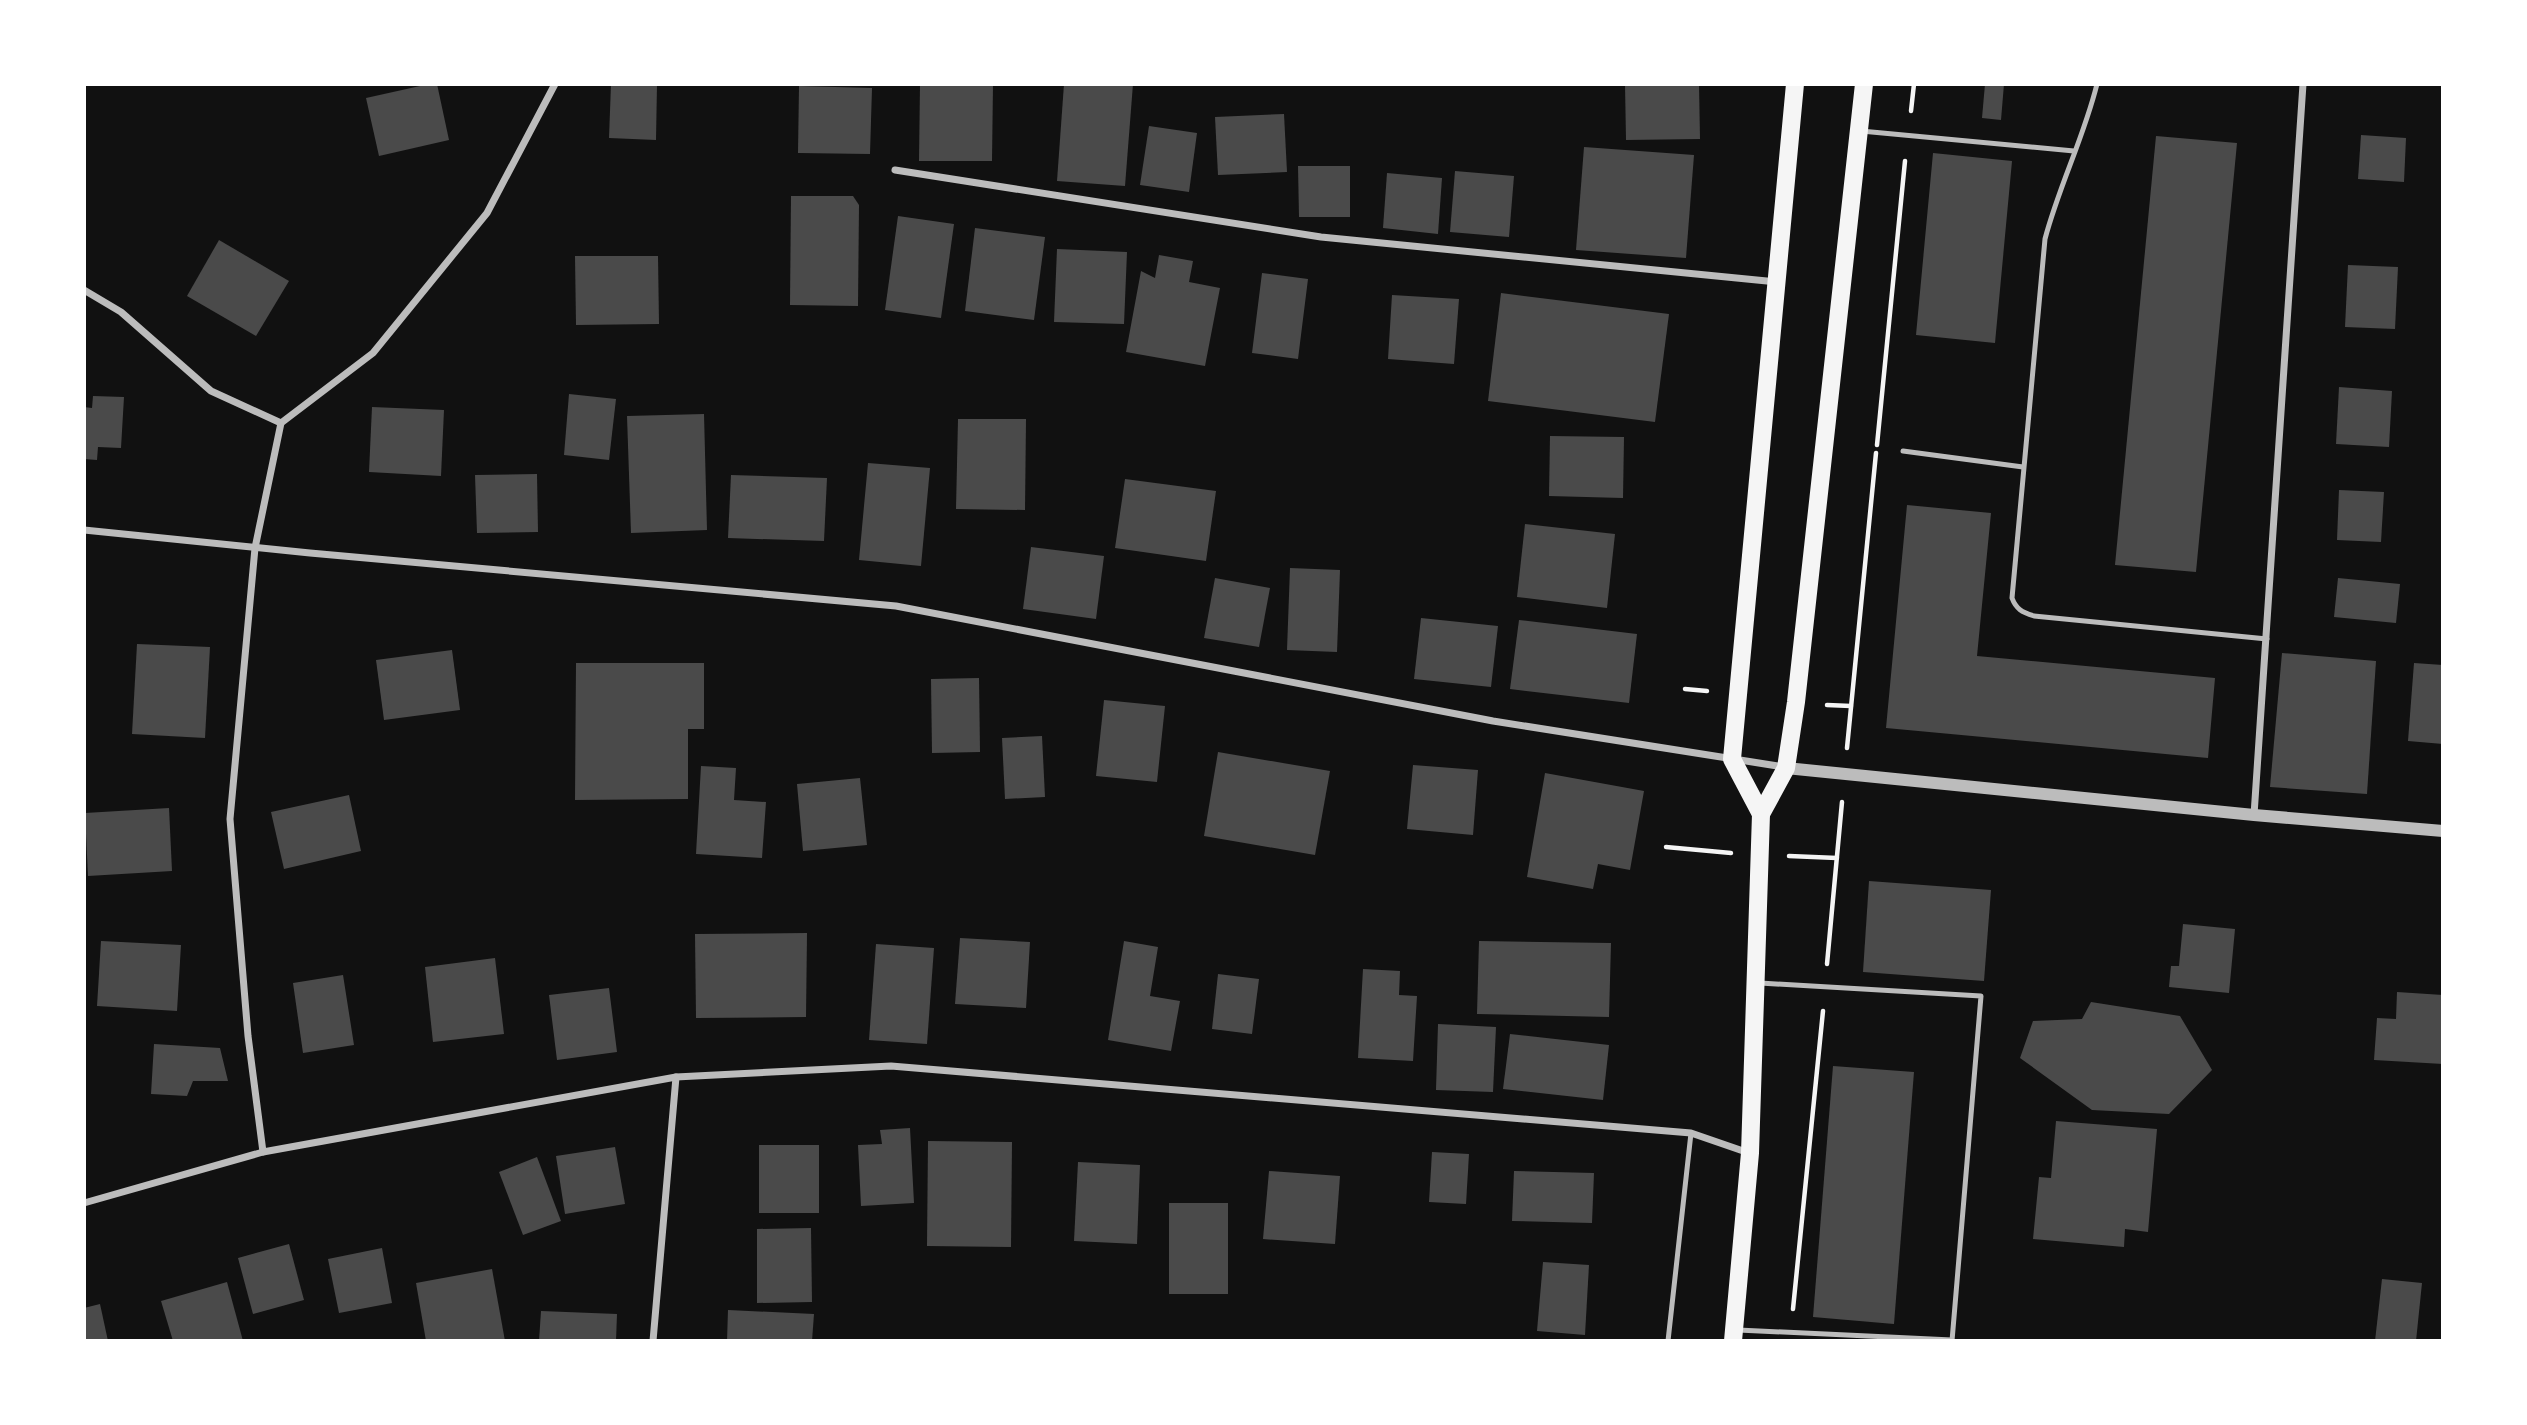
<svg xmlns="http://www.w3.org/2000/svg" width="2527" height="1425" font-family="'Alegreya Sans',sans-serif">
  <rect width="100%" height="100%" fill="#111"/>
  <g fill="#4a4a4a">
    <polygon points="429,84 437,84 449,140 379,156 366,98"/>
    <polygon points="611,84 657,84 656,140 609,138"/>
    <polygon points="920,84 993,84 992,161 919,161"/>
    <polygon points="1064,84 1133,84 1125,186 1057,181"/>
    <polygon points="1625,84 1699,84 1700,139 1626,140"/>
    <polygon points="1985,84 2004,84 2001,120 1982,118"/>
    <polygon points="799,86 872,88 870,154 798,153"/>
    <polygon points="1284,114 1287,172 1218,175 1215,117"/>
    <polygon points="1149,126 1197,133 1189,192 1140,185"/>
    <polygon points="2361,135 2406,138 2404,182 2358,179"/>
    <polygon points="2156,136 2237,143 2196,572 2115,565"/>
    <polygon points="1584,147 1694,155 1686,258 1576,250"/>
    <polygon points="1933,153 2012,161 1995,343 1916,335"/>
    <polygon points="1298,166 1350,166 1350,217 1299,217"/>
    <polygon points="1455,171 1514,176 1509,237 1450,232"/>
    <polygon points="1387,173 1442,178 1438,234 1383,228"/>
    <polygon points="791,196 853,196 859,205 858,306 790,305"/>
    <polygon points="898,216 954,224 941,318 885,310"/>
    <polygon points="975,228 1045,237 1034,320 965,311"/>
    <polygon points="219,240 289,281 256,336 187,296"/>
    <polygon points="1057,249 1127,252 1124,324 1054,322"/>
    <polygon points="1159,255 1193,261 1189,282 1220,288 1205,366 1126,352 1141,271 1155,278"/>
    <polygon points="575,256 658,256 659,324 576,325"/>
    <polygon points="2348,265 2398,267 2395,329 2345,327"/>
    <polygon points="1262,273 1308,279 1298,359 1252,353"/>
    <polygon points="1501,293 1669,314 1655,422 1488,401"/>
    <polygon points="1392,295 1459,299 1454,364 1388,359"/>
    <polygon points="2339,387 2392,391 2389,447 2336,444"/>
    <polygon points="569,394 616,399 609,460 564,455"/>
    <polygon points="93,396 124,397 121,448 98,447 97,460 84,459 84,407 92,408"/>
    <polygon points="372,407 444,410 441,476 369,472"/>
    <polygon points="704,414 707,530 631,533 627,416"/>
    <polygon points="958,419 1026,419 1025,510 956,509"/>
    <polygon points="1550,436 1624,437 1623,498 1549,496"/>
    <polygon points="868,463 930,468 921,566 859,560"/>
    <polygon points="537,474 538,532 477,533 475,475"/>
    <polygon points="731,475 827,478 824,541 728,538"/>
    <polygon points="1125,479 1216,491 1206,561 1115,548"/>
    <polygon points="2339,490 2384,492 2381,542 2337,540"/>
    <polygon points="1907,505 1991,513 1977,656 2215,678 2208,758 1886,728"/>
    <polygon points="1525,524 1615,534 1607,608 1517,597"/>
    <polygon points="1031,547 1104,556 1096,619 1023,609"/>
    <polygon points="1290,568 1340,570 1337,652 1287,650"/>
    <polygon points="1215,578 1270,588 1259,647 1204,638"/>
    <polygon points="2338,578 2400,584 2396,623 2334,617"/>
    <polygon points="1421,618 1498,626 1491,687 1414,679"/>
    <polygon points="1519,620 1637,634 1629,703 1510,689"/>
    <polygon points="137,644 210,647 205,738 132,734"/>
    <polygon points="452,650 460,710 384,720 376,660"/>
    <polygon points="2282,653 2376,661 2367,794 2270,787"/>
    <polygon points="576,663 704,663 704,729 688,729 688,799 575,800"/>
    <polygon points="2414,663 2443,665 2443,744 2408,741"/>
    <polygon points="979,678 980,752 932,753 931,679"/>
    <polygon points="1104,700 1165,706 1157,782 1096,776"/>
    <polygon points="1042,736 1045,797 1005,799 1002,738"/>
    <polygon points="1218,752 1330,771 1315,855 1204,836"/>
    <polygon points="1413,765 1478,770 1473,835 1407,829"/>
    <polygon points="701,766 736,768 734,800 766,802 762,858 696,854"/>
    <polygon points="1545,773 1644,791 1630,870 1598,864 1593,889 1527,877"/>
    <polygon points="860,778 867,845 803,851 797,784"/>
    <polygon points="349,795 361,851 284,869 271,812"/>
    <polygon points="169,808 172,871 88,876 85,813"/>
    <polygon points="1869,881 1991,890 1984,981 1863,972"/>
    <polygon points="2183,924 2235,929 2229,993 2169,987 2171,966 2179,966"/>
    <polygon points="807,933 806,1017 696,1018 695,934"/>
    <polygon points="960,938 1030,942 1026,1008 955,1004"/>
    <polygon points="101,941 181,945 177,1011 97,1006"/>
    <polygon points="1124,941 1158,947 1150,996 1180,1001 1171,1051 1108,1040"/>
    <polygon points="1479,941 1611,943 1609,1017 1477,1014"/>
    <polygon points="876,944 934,948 927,1044 869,1040"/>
    <polygon points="495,958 504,1034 433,1042 425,967"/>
    <polygon points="1363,969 1400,971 1399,995 1417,996 1413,1061 1358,1058"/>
    <polygon points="1218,974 1259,979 1252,1034 1212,1029"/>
    <polygon points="343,975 354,1045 303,1053 293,983"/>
    <polygon points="609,988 617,1052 557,1060 549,995"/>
    <polygon points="2397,992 2443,995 2443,1064 2374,1060 2377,1018 2396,1019"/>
    <polygon points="2091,1002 2180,1016 2212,1070 2169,1114 2092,1110 2020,1058 2033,1021 2082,1019"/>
    <polygon points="1438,1024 1496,1027 1493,1092 1436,1090"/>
    <polygon points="1510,1034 1609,1045 1603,1100 1503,1089"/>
    <polygon points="154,1044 220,1048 228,1081 193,1081 187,1096 151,1094"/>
    <polygon points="1833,1066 1914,1072 1894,1324 1813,1317"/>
    <polygon points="2056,1121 2157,1129 2148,1232 2125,1229 2124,1247 2033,1239 2039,1177 2051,1178"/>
    <polygon points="910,1128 914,1203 861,1206 858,1145 882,1144 880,1130"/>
    <polygon points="928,1141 1012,1142 1011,1247 927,1246"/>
    <rect x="759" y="1145" width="60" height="68"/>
    <polygon points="615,1147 625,1204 565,1214 556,1156"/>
    <polygon points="1432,1152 1469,1154 1466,1204 1429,1202"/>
    <polygon points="537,1157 561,1221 523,1235 499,1172"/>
    <polygon points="1078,1162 1140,1165 1137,1244 1074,1241"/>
    <polygon points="1269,1171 1340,1176 1335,1244 1263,1239"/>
    <polygon points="1514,1171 1594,1173 1592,1223 1512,1221"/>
    <rect x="1169" y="1203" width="59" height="91"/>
    <polygon points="811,1228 812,1302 757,1303 757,1229"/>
    <polygon points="289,1244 304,1300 253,1314 238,1258"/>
    <polygon points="382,1248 392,1303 339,1313 328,1259"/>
    <polygon points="1543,1262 1589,1265 1585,1335 1537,1331"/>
    <polygon points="492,1269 505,1341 426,1341 416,1283"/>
    <polygon points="2382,1279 2422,1283 2416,1341 2375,1341"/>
    <polygon points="227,1282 243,1341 173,1341 161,1301"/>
    <polygon points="100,1304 108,1341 84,1341 84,1308"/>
    <polygon points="728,1310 814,1314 812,1341 727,1341"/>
    <polygon points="541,1311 617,1314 616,1341 539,1341"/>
  </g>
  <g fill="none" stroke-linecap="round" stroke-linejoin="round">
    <g stroke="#f5f5f5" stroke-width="4.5">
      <polyline points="1911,111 1914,84"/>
      <polyline points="1877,445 1905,161"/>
      <polyline points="1685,689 1707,691"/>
      <polyline points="1827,705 1851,706"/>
      <polyline points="1847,748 1876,453"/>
      <polyline points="1666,847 1731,853"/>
      <polyline points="1789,856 1837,858"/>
      <polyline points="1827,964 1842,802"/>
      <polyline points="1793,1309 1823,1011"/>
    </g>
    <g stroke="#bcbcbc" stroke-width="5">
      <path d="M2097 84C2084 137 2059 186 2045 239L2012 598C2016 609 2022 612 2034 616L2267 639"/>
      <polyline points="1861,131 2074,151"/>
      <polyline points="1903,451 2023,467"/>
      <polyline points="1760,983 1981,996 1952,1341"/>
      <polyline points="1738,1330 1952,1340"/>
      <polyline points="1668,1341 1691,1133"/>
    </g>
    <g stroke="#bcbcbc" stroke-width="7">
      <polyline points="895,170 1321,237 1777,282"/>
      <polyline points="84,290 121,312 211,391 281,423"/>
      <polyline points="84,530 310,553 896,606 1493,721 1784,767"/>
      <polyline points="2254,815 2303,84"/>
      <polyline points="263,1152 248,1036 230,819 255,548 281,423 373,353 487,213 555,84"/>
      <polyline points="84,1203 263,1152 676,1077 891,1066 1691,1133 1749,1153"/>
      <polyline points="653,1341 676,1077"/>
    </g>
    <polyline stroke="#bcbcbc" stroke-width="12" points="1786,768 2254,815 2443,831"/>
    <g stroke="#f5f5f5" stroke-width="18">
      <polyline points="1761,814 1732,759 1795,84"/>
      <polyline points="1733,1341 1750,1153 1761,814 1786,768 1796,702 1864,84"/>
    </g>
  </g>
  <rect width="2527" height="1425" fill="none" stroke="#ffffff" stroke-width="172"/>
</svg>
